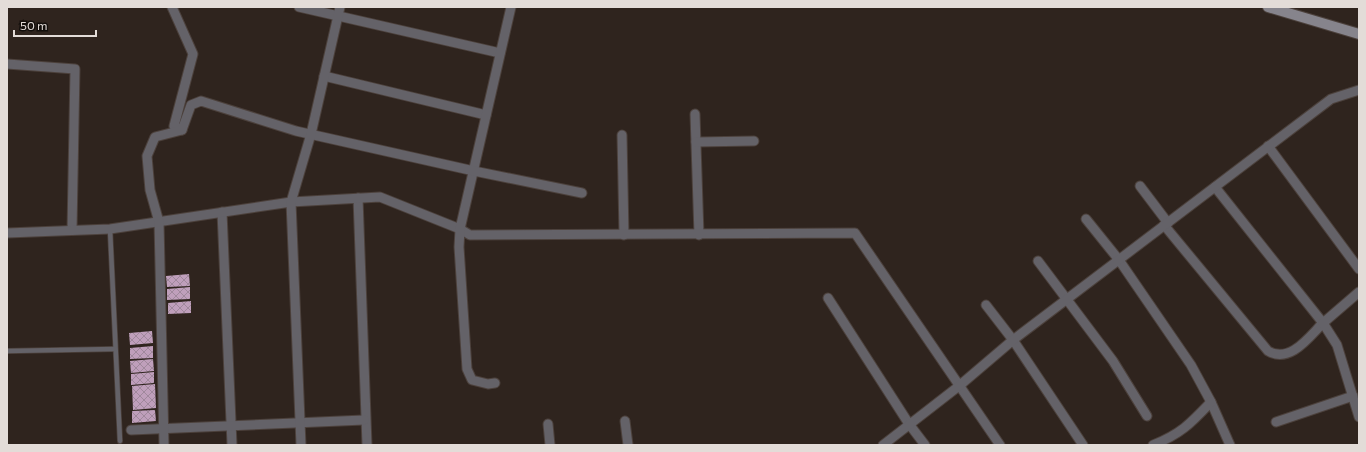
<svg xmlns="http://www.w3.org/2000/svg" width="1366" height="452" font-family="Commissioner,sans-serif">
  <defs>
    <pattern id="building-cross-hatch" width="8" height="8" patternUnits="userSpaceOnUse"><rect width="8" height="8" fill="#bf9fbb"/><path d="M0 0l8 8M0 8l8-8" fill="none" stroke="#a0889c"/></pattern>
  </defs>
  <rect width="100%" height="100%" fill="#2f241e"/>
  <g fill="url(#building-cross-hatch)">
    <polygon points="189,274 190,286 167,287 166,276"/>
    <polygon points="190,287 190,299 167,300 167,289"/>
    <polygon points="191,301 191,313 168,314 168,303"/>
    <polygon points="152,331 153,343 130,345 129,333"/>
    <polygon points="153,346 153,358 130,359 130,348"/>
    <polygon points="153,359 154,371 131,373 130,361"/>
    <polygon points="154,372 154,383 131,385 131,374"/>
    <polygon points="155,384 156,408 133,410 132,386"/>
    <polygon points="155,410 156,421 132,423 132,411"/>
  </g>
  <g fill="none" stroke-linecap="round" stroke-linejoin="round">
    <g stroke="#4c413c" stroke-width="6">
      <g id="lane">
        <polyline points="110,229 120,441"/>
        <polyline points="7,351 115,349"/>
      </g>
    </g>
    <g stroke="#4c413c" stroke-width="11">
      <g id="street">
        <polyline points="172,7 193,54 174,126 182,130"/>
        <polyline points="299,7 500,53"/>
        <polyline points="7,64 75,69 72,230"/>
        <polyline points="324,76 486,115"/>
        <polyline points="695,114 699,235"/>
        <polyline points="622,135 624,235"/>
        <polyline points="696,142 754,141"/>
        <polyline points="1268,146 1359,269"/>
        <polyline points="1140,186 1168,223"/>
        <polyline points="358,198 367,445"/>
        <polyline points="222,212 232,445"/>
        <polyline points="1086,219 1119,260 1191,365 1211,402 1230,445"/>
        <path d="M1164 225 1268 351C1290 364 1309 337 1323 323L1215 187"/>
        <polyline points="7,233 110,229 291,202 380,197 460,229 470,235 855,233 1000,445"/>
        <polyline points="1038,261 1113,361 1147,416"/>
        <polyline points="1359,292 1323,323 1337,345 1359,417"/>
        <polyline points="828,298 909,424 925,445"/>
        <polyline points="986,305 1013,340 1083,445"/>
        <polyline points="495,383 488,384 472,380 467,369 459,247 460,229 511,7"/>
        <polyline points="625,421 628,445"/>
        <polyline points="1276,422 1353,396"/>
        <polyline points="548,424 550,445"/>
        <polyline points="131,430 364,420"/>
        <polyline points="164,445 159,222 150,190 147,156 155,137 182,130 191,105 201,101 296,131 474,171 582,193"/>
        <polyline points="301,445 291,202 311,134 340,7"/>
        <polyline points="883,445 959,386 1013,340 1331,99 1359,90"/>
        <path d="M1153 445C1181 434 1191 423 1211 402"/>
      </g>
    </g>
    <g stroke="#4c413c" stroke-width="12">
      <polyline id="secondary" points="1268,7 1359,34"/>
    </g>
    <use href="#lane" stroke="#646268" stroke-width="4.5"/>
    <use href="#street" stroke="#646268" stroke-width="9"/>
    <use href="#secondary" stroke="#86848c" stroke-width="10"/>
  </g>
  <rect width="1366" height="452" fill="none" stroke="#e3dcd8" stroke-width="16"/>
  <path d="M14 30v6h82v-6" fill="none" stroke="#e3dcd8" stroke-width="2"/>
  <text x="20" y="30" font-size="12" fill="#e3dcd8" stroke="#130f0c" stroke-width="3" paint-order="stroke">50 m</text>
</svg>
